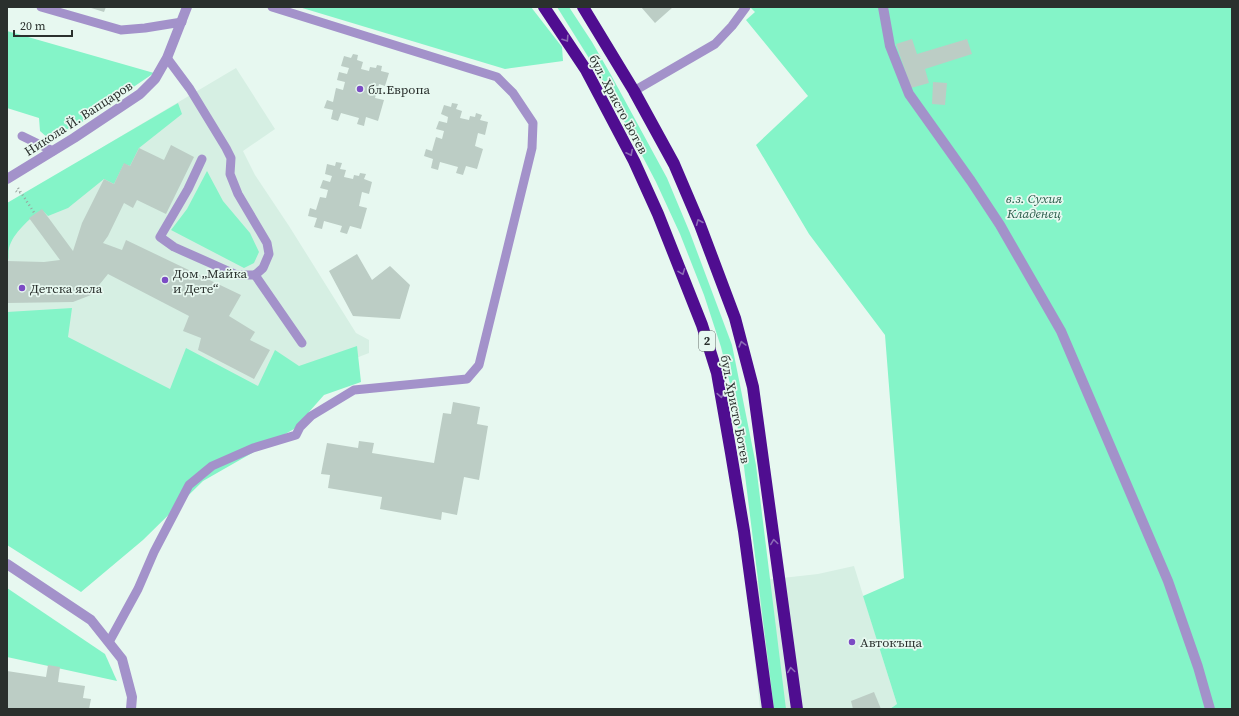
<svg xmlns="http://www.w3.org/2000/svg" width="1239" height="716" font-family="'Source Serif 4',serif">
  <rect width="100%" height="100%" fill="#e7f8f0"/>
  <g fill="#d6efe3">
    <polygon points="236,68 275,129 243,151 255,175 289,226 356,333 369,340 369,353 265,393 7,503 7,210 106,145"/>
    <polygon points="854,566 897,704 890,709 760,709 746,582 818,574"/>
  </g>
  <g fill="#84f4c8">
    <polygon points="299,7 531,7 562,47 563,61 505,69"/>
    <polygon points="557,7 569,7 592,42 611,75 667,178 690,233 732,345 756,465 786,709 774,709 744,467 732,392 721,347 704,295 680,234 656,182 602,79"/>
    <polygon points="750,7 1232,7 1232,709 890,709 897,704 863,596 904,578 885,335 809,234 756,145 808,96 746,20 755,12"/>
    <polygon points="7,31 154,73 82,122 50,140 40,131 39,118 7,108"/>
    <path d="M178 103 182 114 139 148 130 166 124 164 114 184 104 179 68 208 48 216 42 210C30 218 13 233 9 248 8 252 9 257 8 261H7V203Z"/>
    <polygon points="207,171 223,201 250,233 259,252 254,263 244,268 171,230 187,209"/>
    <polygon points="72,308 68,337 170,389 186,348 258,386 275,350 299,366 357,346 361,382 324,395 294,429 203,481 143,540 81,592 7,545 7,312"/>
    <polygon points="7,588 105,654 117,681 7,657"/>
  </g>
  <g fill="#bccdc5">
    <polygon points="88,7 106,7 104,12"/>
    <polygon points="641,7 673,7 655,23"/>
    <polygon points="912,39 917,54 967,39 972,54 925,69 929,83 911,88 896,44"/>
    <polygon points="353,54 358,55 357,60 363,62 361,69 369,71 370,67 376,68 377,65 382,66 381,71 389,73 385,86 379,84 375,98 384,100 378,121 366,117 364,126 357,124 359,118 341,113 338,121 331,119 333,110 324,108 327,100 333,102 336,88 343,90 345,82 337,80 339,72 347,74 349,68 341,66 344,56 351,58"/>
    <polygon points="933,82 947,83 945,105 932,104"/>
    <polygon points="452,103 458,104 456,109 462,111 460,118 469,120 470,116 475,117 476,113 482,115 480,120 488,122 485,135 478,133 475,146 483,149 477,169 466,166 463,175 456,173 458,167 440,162 438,170 431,168 433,159 424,156 426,149 432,151 436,137 442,139 444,131 436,129 439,121 447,123 448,117 441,114 444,105 451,107"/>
    <polygon points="171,145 194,157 166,214 137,200 133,208 124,203 108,236 103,243 122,250 126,240 241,295 229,316 255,332 250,340 270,350 254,379 198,350 201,338 183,331 189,316 108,274 91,295 73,302 7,303 7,261 44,262 60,260 29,218 42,209 73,251 82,223 104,179 114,184 124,163 130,166 139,148 164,160"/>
    <polygon points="336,162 342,163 340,169 346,170 344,177 353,179 354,175 359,176 360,173 366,174 364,179 372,182 369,194 362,192 359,206 367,208 361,229 350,226 347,234 340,232 342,226 324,221 322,229 314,227 317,218 308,216 310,208 316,210 320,197 326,198 328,190 320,188 323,180 330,182 332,176 325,174 327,164 335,166"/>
    <polygon points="357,254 372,280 390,266 410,285 400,319 353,316 329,271"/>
    <polygon points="453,402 480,407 477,424 488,426 479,480 464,477 457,515 442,512 441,520 380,509 382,497 328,488 330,475 321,474 327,443 358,448 359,441 374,443 372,453 434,463 443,413 451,414"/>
    <polygon points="48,665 60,667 58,682 85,686 83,698 91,699 89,709 7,709 7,671 46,677"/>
    <polygon points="874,692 881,709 853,709 851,701"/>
  </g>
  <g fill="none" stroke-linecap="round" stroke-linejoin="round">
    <g stroke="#99a59f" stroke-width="2.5" stroke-dasharray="1 3" stroke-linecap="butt">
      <polyline points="18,188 35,214"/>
      <polyline points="16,191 18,193 21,192"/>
    </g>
    <g stroke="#a392ca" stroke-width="9">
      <polyline points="41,7 121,30 145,28 182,22"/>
      <polyline points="167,58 190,89 226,148 231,158 230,174 238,194 267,243 269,254 263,268 255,275 302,343"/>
      <polyline points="634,91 715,44 732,26 746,7"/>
      <polyline points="22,136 53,151"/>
      <polyline points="202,159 188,189 160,237 174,247 237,275 255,275"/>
      <polyline points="109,642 138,589 154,552 189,485 212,466 253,448 296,435 300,427 311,416 354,390 467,379 479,365 532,148 533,123 513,93 497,77 272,7"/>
    </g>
    <g stroke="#a392ca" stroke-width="10">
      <polyline points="883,7 890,46 909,94 971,181 1000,225 1061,331 1168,581 1198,667 1210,709"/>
      <polyline points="7,179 74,138 140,94 155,79 167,58 187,7"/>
      <polyline points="7,564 91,620 122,659 132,697 131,709"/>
    </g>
    <g stroke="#4f0d90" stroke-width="12">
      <polyline points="544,7 586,70 634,161 658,214 702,325 717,373 731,453 744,531 768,709"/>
      <polyline points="583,7 634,91 674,164 700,225 735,318 753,387 797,709"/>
    </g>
  </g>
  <defs><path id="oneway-chevron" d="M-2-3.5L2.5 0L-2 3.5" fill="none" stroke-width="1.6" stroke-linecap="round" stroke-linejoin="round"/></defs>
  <g stroke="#8c6bb6">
    <use href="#oneway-chevron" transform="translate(566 39) rotate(57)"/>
    <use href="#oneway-chevron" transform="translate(630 153) rotate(63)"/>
    <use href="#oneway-chevron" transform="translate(699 222) rotate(-113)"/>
    <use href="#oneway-chevron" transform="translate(682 272) rotate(69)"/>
    <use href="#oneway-chevron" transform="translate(742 344) rotate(-105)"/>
    <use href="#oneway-chevron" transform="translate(721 395) rotate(80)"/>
    <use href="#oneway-chevron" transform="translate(774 542) rotate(-98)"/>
    <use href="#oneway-chevron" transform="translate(791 670) rotate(-98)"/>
  </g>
  <g fill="#7c4cc4" stroke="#e7f8f0" stroke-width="1.5">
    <circle cx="360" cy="89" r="4"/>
    <circle cx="165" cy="280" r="4"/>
    <circle cx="22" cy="288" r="4"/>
    <circle cx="852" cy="642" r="4"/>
  </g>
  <g text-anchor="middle" stroke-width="3.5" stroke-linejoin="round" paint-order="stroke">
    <rect fill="#e7f8f0" stroke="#636c68" stroke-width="1" x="699" y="331" width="16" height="20" rx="3"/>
    <g font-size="12" font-weight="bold" fill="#2a302d">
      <text x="707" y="345">2</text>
    </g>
    <g font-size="13" fill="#2a302d" stroke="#e7f8f0" text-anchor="start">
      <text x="368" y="94">бл.Европа</text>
      <text x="173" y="278">Дом „Майка<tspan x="173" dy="15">и Дете“</tspan></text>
      <text x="30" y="293">Детска ясла</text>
      <text x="860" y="647">Автокъща</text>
    </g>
    <g font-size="13" fill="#2a302d" stroke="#e7f8f0">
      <text transform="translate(619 104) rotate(62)" y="5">бул. Христо Ботев</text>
      <text transform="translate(78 118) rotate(-33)" y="5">Никола Й. Вапцаров</text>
      <text transform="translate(736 409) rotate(79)" y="5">бул. Христо Ботев</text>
    </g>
    <g font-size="13" font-style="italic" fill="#2a5b49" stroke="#e7f8f0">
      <text x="1034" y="203">в.з. Сухия<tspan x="1034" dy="15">Кладенец</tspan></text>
    </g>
  </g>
  <rect width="1239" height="716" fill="none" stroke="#2a302d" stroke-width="16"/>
  <path d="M14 30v6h58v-6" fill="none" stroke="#2a302d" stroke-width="2"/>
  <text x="20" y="30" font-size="12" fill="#2a302d" stroke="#e7f8f0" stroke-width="3" paint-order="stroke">20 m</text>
</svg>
